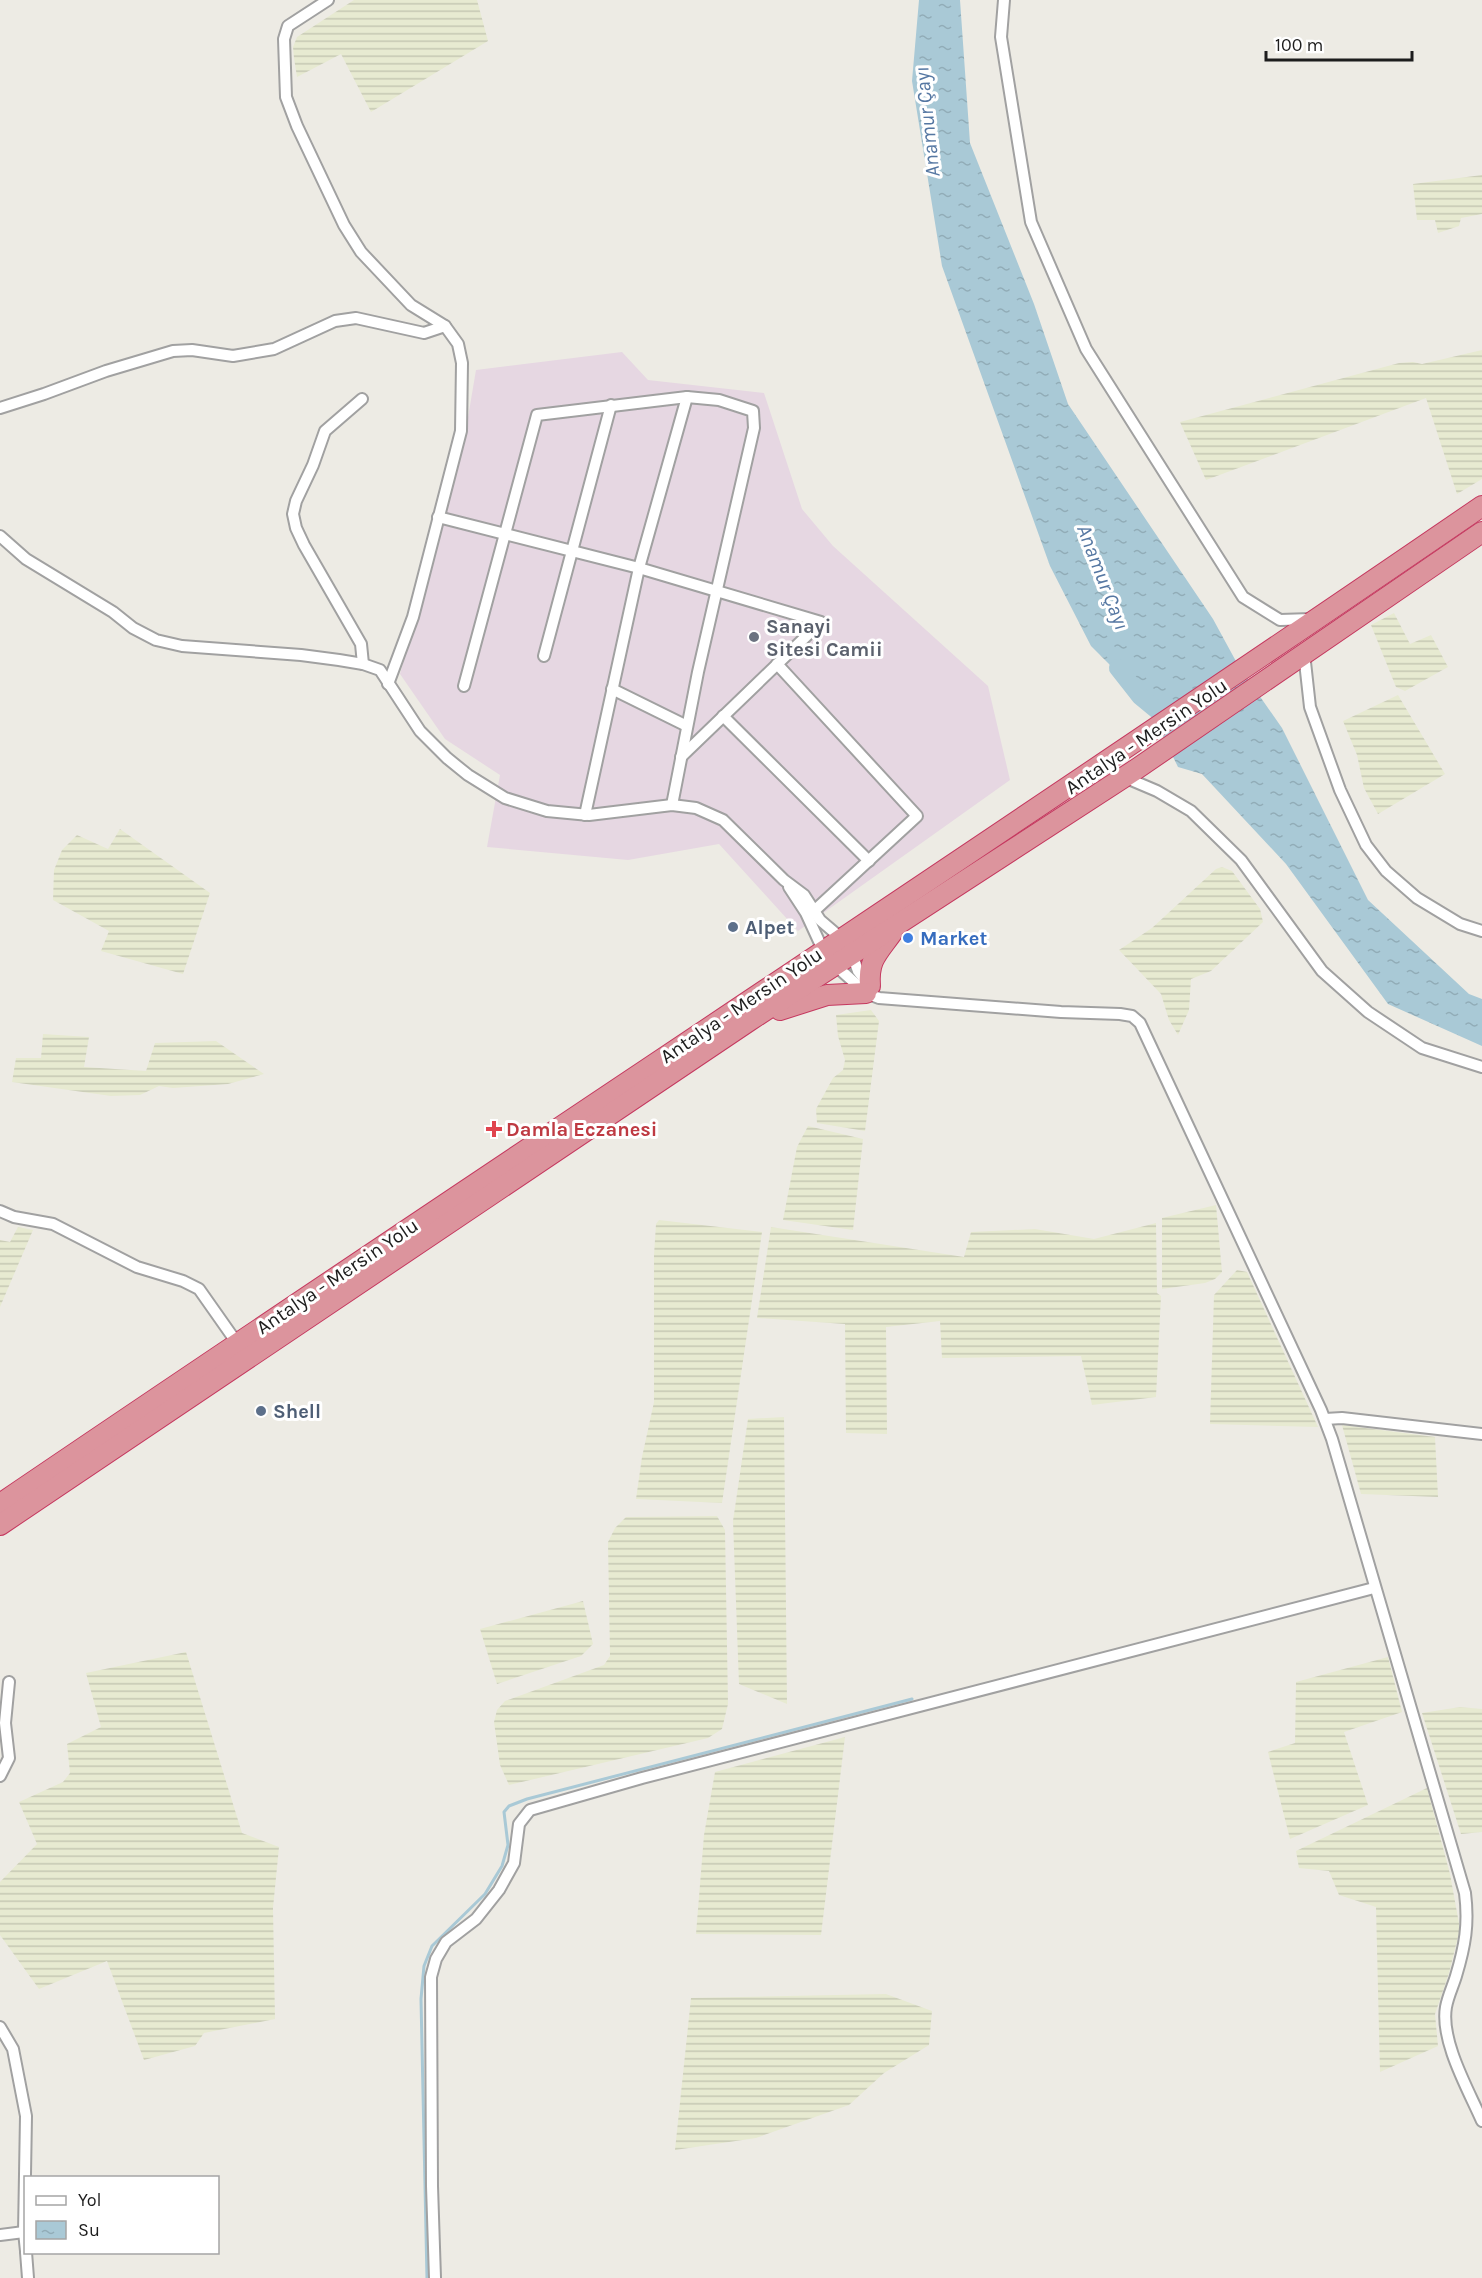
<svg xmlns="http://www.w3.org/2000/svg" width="1482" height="2278" font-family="Karla,sans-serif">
  <defs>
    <pattern id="farmland-rules" width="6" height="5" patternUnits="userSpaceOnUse" patternTransform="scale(1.5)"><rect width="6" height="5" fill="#e7ead1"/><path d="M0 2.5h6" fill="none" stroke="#c6c8b3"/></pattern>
    <pattern id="water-ripples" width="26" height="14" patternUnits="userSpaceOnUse" patternTransform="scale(1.5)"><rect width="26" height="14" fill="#a9c9d6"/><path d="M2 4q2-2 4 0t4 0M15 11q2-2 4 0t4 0" fill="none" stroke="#91acb7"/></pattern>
  </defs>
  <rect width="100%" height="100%" fill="#edebe4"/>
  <polygon fill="#e6d7e2" points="622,352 648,380 764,393 802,509 833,546 988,686 1010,780 798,931 719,844 628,860 487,847 500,775 445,739 400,674 463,447 476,370"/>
  <g fill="url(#farmland-rules)">
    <polygon points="354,0 477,0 488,41 371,112 341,54 297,77 294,58 293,47 297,37"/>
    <polygon points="1482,175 1482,214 1461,218 1459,226 1438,233 1435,220 1417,220 1413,184"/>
    <polygon points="1482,350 1482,479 1457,494 1426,398 1206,480 1180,422 1399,363 1413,362 1422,364"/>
    <polygon points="1394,613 1410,644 1431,635 1448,667 1405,691 1396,687 1371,625"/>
    <polygon points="1398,695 1445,774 1378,814 1364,788 1357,755 1343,721"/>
    <polygon points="120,829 210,893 183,974 101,951 109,931 53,900 54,870 62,850 77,835 108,849"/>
    <polygon points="1222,867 1232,871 1260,909 1263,922 1211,971 1191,979 1189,1010 1178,1035 1169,1020 1161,994 1119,950 1152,928 1216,869"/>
    <polygon points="871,1010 879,1021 865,1131 817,1123 816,1109 833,1078 843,1070 845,1060 838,1036 836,1015"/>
    <polygon points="43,1034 89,1037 84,1067 146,1071 155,1043 216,1041 264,1074 228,1084 173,1088 159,1086 140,1095 111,1096 12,1082 16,1058 41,1058"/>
    <polygon points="808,1126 863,1139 853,1230 783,1220 797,1147"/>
    <polygon points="1216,1205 1222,1272 1215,1279 1205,1283 1162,1289 1162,1218"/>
    <polygon points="659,1220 762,1232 722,1503 636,1499 642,1457 654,1402 654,1255 656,1224"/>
    <polygon points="1156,1223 1157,1293 1161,1296 1156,1397 1092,1405 1081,1356 942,1358 940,1321 886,1327 887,1434 846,1433 845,1324 757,1318 771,1227 964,1257 971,1232 1035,1229 1094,1239"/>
    <polygon points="18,1227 33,1230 0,1307 0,1240 10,1242"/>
    <polygon points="1237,1270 1247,1272 1318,1427 1210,1424 1214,1295"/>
    <polygon points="784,1417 787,1704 739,1684 733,1521 748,1419"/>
    <polygon points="1342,1425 1435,1437 1438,1497 1361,1494"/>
    <polygon points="717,1516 725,1530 728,1704 722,1729 708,1738 509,1785 500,1765 494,1722 497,1710 505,1701 604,1665 610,1656 608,1542 615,1528 626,1517"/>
    <polygon points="583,1601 593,1644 581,1656 497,1684 480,1629"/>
    <polygon points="186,1652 242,1833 279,1847 273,1908 275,2019 204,2033 195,2046 144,2060 107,1961 39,1989 0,1935 0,1882 37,1844 19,1802 63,1782 70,1773 67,1744 101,1727 86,1673"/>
    <polygon points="1388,1657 1402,1712 1344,1732 1368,1805 1290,1839 1268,1752 1295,1743 1296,1682"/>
    <polygon points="1460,1707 1482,1709 1482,1832 1461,1834 1422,1713"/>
    <polygon points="845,1737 821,1935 696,1934 704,1835 715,1772"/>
    <polygon points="1427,1788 1450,1874 1460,1929 1449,1973 1435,2014 1438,2046 1380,2072 1376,1907 1339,1895 1329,1871 1299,1868 1296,1851"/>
    <polygon points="886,1994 932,2011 929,2045 884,2073 849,2105 756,2138 675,2150 691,1998"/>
  </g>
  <polygon fill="url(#water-ripples)" points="919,0 960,0 970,143 1034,304 1068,404 1213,619 1238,665 1282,728 1368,900 1469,994 1482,999 1482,1046 1388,1004 1286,864 1202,774 1178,767 1145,700 1091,646 1050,566 942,266 912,81"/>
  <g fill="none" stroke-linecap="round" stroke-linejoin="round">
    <polyline stroke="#a9c9d6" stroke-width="3" points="427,2278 421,1999 424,1966 432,1946 485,1894 502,1866 508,1845 504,1812 509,1806 527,1799 912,1699"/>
    <polyline stroke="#a9c9d6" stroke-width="18" points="1118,668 1140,696 1163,715"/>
    <g stroke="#a1a1a1" stroke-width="14">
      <g id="street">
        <polyline points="328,0 288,26 284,39 286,97 297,126 344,225 361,252 411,305 445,326 458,344 462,363 461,431 413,617 388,684"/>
        <polyline points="1004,0 1001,37 1031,222 1086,349 1243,597 1280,620 1311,619"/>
        <polyline points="362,399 325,431 313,465 296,501 293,514 296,528 304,545 361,644 363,664"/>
        <polyline points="0,408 44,394 106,371 173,351 192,350 233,356 274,349 335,321 356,318 424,333 445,326"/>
        <polyline points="438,517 639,568 821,622 681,757"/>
        <polyline points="0,536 26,559 113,612 133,628 156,640 182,646 301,655 339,660 363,664 380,670 420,731 447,758 468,775 505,798 547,811 589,815 672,805 696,808 723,820 784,880 804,895 820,920 841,938"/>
        <polyline points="1304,653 1310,707 1340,790 1366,845 1386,871 1417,898 1460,924 1482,931"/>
        <polyline points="544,656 611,405"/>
        <polyline points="777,664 917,816 814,911"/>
        <polyline points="464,686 537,415 687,397 719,400 753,411 754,428 698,672 672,805"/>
        <polyline points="612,689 687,726"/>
        <polyline points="723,716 869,861"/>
        <polyline points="1124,777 1157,791 1191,811 1241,860 1322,971 1368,1012 1422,1048 1482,1067"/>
        <polyline points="585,815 639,568 687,397"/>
        <polyline points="789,887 806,913 823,950"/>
        <polyline points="852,954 858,971 868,984"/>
        <path d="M835 965 866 993 879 998 1061 1012 1120 1014 1132 1016 1140 1023 1321 1410 1332 1439 1465 1893C1469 1924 1465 1946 1456 1976 1453 1986 1448 1996 1446 2007 1440 2041 1469 2091 1482 2121"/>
        <polyline points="0,1211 14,1217 53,1224 137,1267 183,1281 199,1289 237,1343"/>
        <polyline points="1325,1419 1342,1418 1482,1434"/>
        <polyline points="0,1776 9,1758 5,1723 9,1682"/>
        <polyline points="0,2027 13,2049 26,2116 24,2232 26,2251"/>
        <polyline points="0,2235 24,2232"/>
        <polyline points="26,2252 28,2278"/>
        <polyline points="435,2278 432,2186 431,1977 436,1959 446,1942 476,1919 499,1890 514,1863 519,1824 530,1810 642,1778 1374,1588"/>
      </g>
    </g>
    <g stroke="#c5385f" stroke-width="22">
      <g id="highway">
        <path d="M870 986C868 960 877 954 892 933"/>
        <polyline points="780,1010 827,995 866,993"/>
        <path d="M0 1504C493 1169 991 843 1482 506"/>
        <polyline points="0,1525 749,1021 1135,770 1482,532"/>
      </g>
    </g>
    <use href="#street" stroke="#fff" stroke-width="10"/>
    <use href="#highway" stroke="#dc949d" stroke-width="20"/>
  </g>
  <circle fill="#6b7280" stroke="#fff" stroke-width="2" cx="754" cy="637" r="6"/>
  <g fill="#5c6f8a" stroke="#fff" stroke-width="2">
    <circle cx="733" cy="927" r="6"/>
    <circle cx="261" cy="1411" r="6"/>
  </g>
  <circle fill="#3f7fe0" stroke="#fff" stroke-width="2" cx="908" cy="938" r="6"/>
  <path fill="#e0444e" stroke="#fff" stroke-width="2" d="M491 1120h6v6h6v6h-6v6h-6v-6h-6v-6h6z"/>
  <g text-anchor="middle" stroke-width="6" stroke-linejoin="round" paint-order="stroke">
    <g font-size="20" font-weight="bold" fill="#5b616d" stroke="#fff" text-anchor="start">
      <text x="766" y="633">Sanayi<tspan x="766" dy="23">Sitesi Camii</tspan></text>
    </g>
    <g font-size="20" fill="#1d1d1d" stroke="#fff">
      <text transform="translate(1146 736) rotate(-34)" y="7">Antalya - Mersin Yolu</text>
      <text transform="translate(741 1005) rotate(-34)" y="7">Antalya - Mersin Yolu</text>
      <text transform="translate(337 1276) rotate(-34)" y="7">Antalya - Mersin Yolu</text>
    </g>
    <g font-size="20" font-weight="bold" fill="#4e5e75" stroke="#fff" text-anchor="start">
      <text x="745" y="934">Alpet</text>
      <text x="273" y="1418">Shell</text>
    </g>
    <g font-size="20" font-weight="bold" fill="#366cbe" stroke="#fff" text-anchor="start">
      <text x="920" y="945">Market</text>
    </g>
    <g font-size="20" font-weight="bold" fill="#be3a42" stroke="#fff" text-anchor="start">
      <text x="506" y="1136">Damla Eczanesi</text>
    </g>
    <g font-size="21" font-style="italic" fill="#5577a2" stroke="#fff">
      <text transform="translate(927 122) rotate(-96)" y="7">Anamur Çayı</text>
      <text transform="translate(1103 577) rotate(69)" y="7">Anamur Çayı</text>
    </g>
  </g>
  <rect x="24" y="2176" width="195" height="78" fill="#ffffff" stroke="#a5a5a5" stroke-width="1.5"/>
  <rect x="36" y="2196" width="30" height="9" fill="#ffffff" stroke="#a5a5a5" stroke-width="1.5"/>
  <text x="78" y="2206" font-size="18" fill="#1d1d1d">Yol</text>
  <rect x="36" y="2221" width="30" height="18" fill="url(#water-ripples)" stroke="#a5a5a5" stroke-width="1.5"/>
  <text x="78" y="2236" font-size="18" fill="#1d1d1d">Su</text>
  <path d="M1266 51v9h146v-9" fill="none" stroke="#1d1d1d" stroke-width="3"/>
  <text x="1275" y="51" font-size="18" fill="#1d1d1d" stroke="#ffffff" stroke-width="4.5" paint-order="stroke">100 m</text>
</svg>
